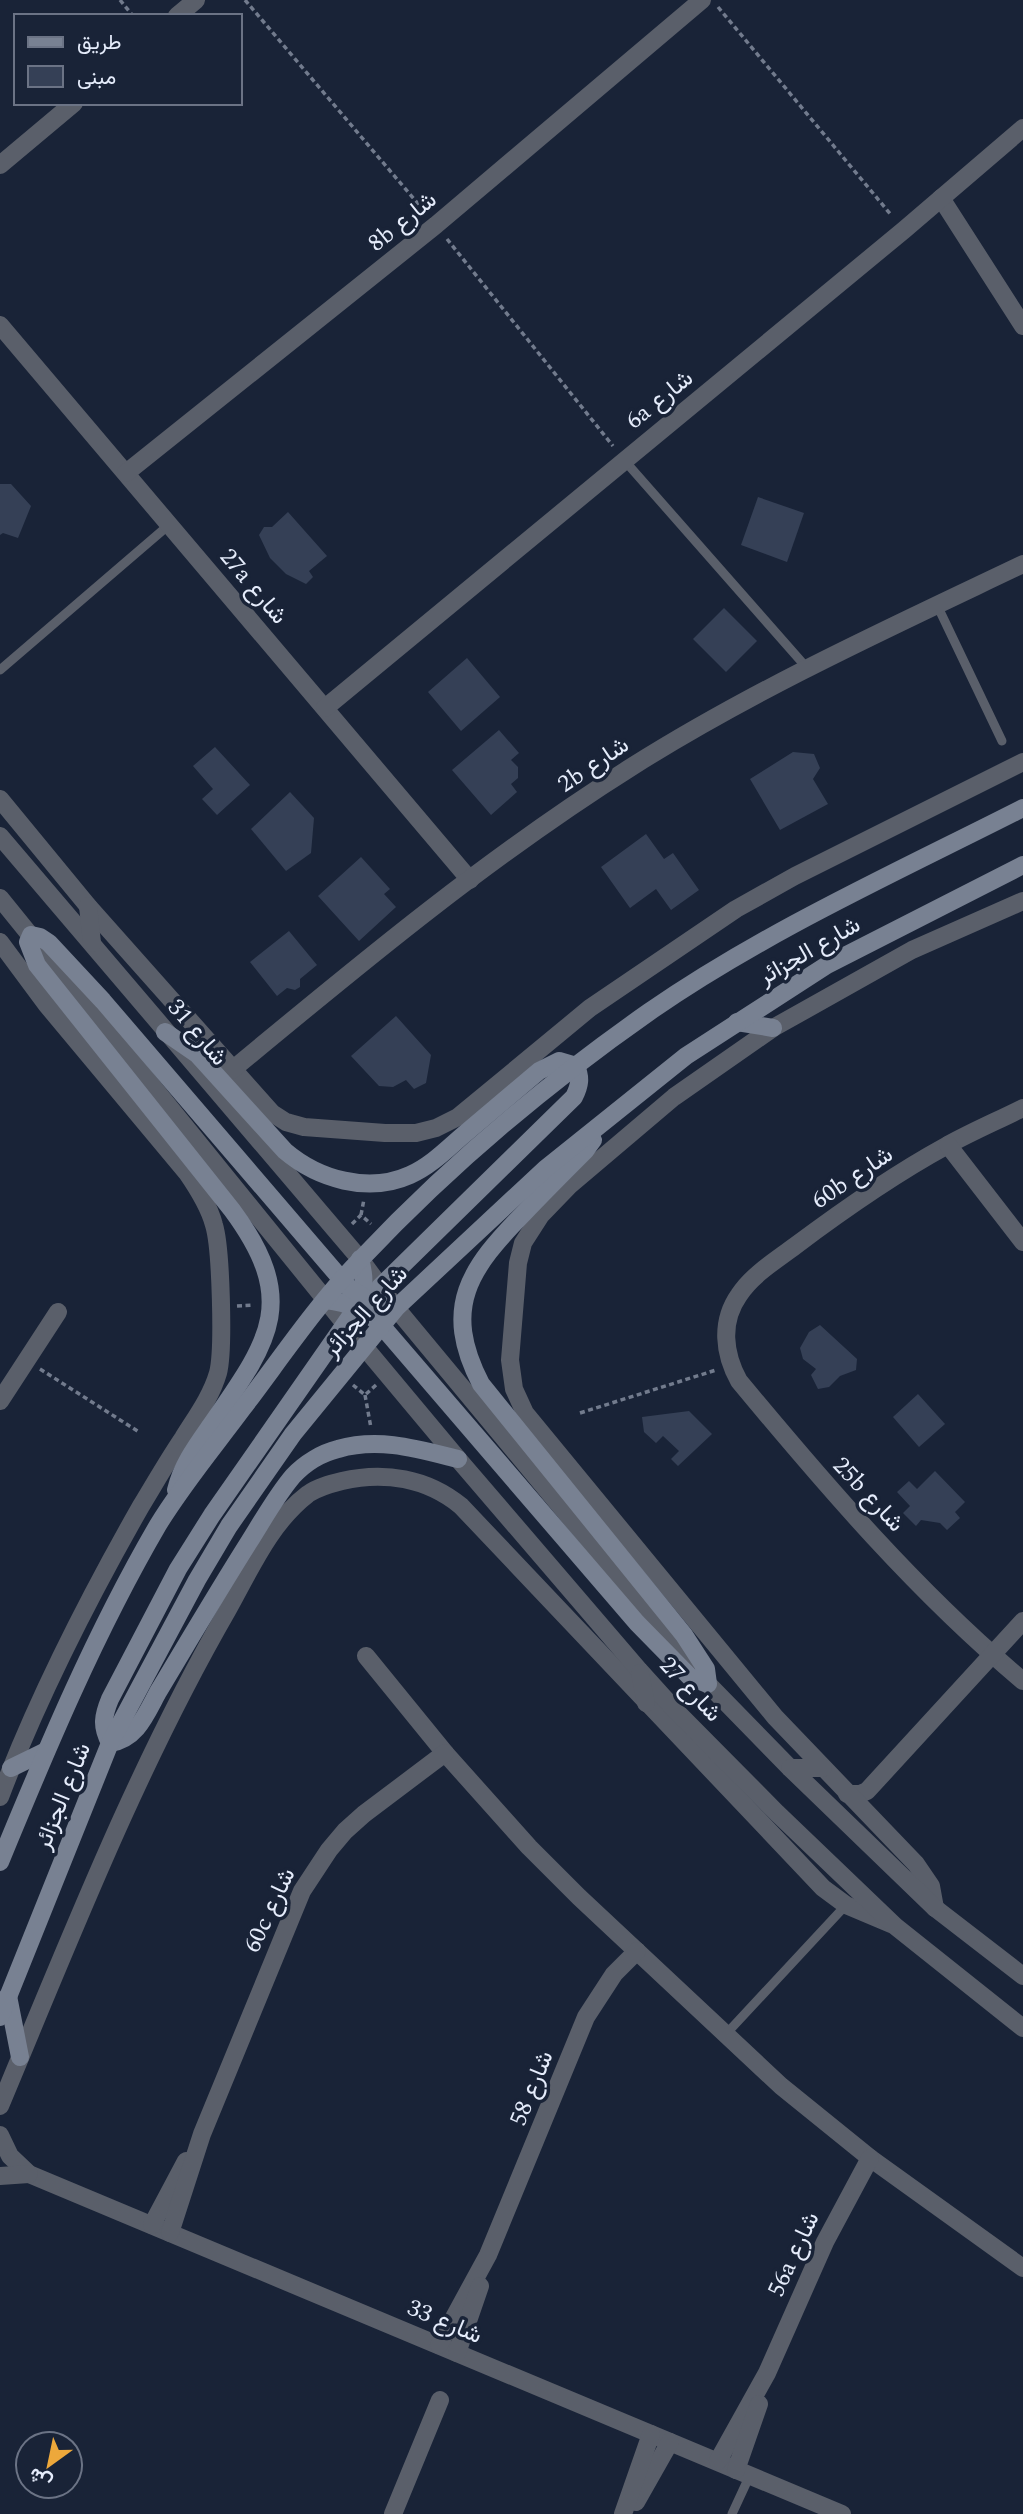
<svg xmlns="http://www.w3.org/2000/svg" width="1023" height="2514" font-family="Spectral,Vazirmatn,serif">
  <rect width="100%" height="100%" fill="#192337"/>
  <g fill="#354056">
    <polygon points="0,484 11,484 31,506 18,538 3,533 0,535"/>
    <polygon points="758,497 804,513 787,562 741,545"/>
    <polygon points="288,512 327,556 309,571 313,577 306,584 286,574 270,558 259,535 264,527 272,527"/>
    <polygon points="724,608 757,641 726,672 693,639"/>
    <polygon points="467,658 500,697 461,731 428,692"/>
    <polygon points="499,730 519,753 511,760 518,767 518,778 511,784 517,792 491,815 452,770"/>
    <polygon points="215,747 250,785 217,815 202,799 213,789 193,766"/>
    <polygon points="793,752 814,754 820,768 813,779 828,804 780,830 750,779"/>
    <polygon points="290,792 314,818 311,853 286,871 251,829"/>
    <polygon points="646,834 664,859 673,853 699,890 671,910 656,889 630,908 601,867"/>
    <polygon points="361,857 390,889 384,894 396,907 359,941 318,896"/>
    <polygon points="289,931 317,965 300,979 300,987 295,990 287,988 277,996 250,962"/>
    <polygon points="396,1016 431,1055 426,1083 414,1089 406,1080 393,1087 379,1086 351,1056"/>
    <polygon points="820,1325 857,1359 856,1370 840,1376 829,1387 818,1389 811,1375 816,1369 803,1359 800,1348 809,1332"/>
    <polygon points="918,1394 945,1424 919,1447 893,1417"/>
    <polygon points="689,1411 712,1434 678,1466 671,1459 679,1451 663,1436 656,1443 644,1432 642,1417"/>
    <polygon points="935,1471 965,1502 955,1512 960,1518 947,1530 940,1523 921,1520 916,1526 903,1513 910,1506 897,1492 909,1481 917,1489"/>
  </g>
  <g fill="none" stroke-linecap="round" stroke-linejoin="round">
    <g stroke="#727b8d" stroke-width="3.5" stroke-dasharray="5 3.5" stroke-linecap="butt">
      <polyline points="120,0 133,16"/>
      <polyline points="245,0 425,212"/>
      <polyline points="718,7 892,216"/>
      <polyline points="447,239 613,446"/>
      <polyline points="361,1215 364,1199"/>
      <polyline points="352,1224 361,1215 371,1224"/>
      <polyline points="237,1306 254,1305"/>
      <polyline points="40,1369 139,1432"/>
      <polyline points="353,1385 365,1395 376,1385"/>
      <polyline points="365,1395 371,1428"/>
      <polyline points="580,1413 716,1370"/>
    </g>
    <g stroke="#5a5f6a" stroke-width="9">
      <polyline points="624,460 807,668"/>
      <polyline points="937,605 1002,741"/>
      <polyline points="0,670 170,524"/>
      <polyline points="726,2034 846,1905"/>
      <polyline points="732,2514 750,2475"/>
    </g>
    <g stroke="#5a5f6a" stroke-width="18">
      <polyline points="177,16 196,0"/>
      <polyline points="0,165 74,103"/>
      <polyline points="941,198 1023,326"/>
      <polyline points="0,325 470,880"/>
      <polyline points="126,473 436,225 702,0"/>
      <polyline points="325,708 904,230 1023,128"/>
      <polyline points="0,799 88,906 272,1113 286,1122 304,1127 385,1133 416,1133 436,1128 458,1117 590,1008 736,909 795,876 1023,762"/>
      <path d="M0 942 46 1004 187 1173C198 1189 209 1206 214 1225 221 1248 224 1350 218 1373 211 1397 196 1417 183 1438 168 1460 155 1483 141 1506 88 1599 38 1697 0 1797"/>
      <path d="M232 1070C361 963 491 855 633 766 757 688 891 627 1023 564"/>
      <path d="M1023 1108C997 1121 971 1132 946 1146 893 1175 843 1210 795 1246 775 1261 752 1275 739 1295 720 1322 724 1354 739 1381 827 1487 917 1592 1023 1681"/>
      <polyline points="948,1145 1023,1242"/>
      <polyline points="0,1401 58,1312"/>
      <polyline points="366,1656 445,1753 529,1847 579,1897 781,2086 870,2158 1023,2268"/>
      <polyline points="847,1794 860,1794 867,1791 1023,1621"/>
      <polyline points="935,1908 931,1886 916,1864 775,1717 525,1413 514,1389 510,1360 518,1263 523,1243 541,1215 569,1186 674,1097 773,1028 912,950 1023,901"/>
      <path d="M0 2106C70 1939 136 1769 227 1611 250 1570 270 1523 308 1494 318 1487 330 1484 342 1481 384 1471 427 1478 461 1506L823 1888 846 1905 891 1924"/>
      <polyline points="0,2135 10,2156 29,2174 842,2514"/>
      <polyline points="0,2176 29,2174"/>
      <polyline points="152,2225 186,2161"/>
      <polyline points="170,2233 202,2134 302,1891 329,1850 345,1831 364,1814 445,1753"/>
      <polyline points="439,2345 488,2255 586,2017 614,1974 637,1951"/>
      <polyline points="457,2353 480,2286"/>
      <polyline points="718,2461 767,2373 825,2242 870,2158"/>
      <polyline points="736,2470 759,2404"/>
      <polyline points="636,2502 670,2442"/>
      <polyline points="393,2514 440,2400"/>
      <polyline points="623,2514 651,2434"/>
    </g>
    <g stroke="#5a5f6a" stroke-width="18">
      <polyline points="0,836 360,1259 396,1308 708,1684 790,1768 935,1908 1023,1976"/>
      <polyline points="0,898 346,1325 458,1459 639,1670 676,1711 777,1813 895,1926 1023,2028"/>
      <polyline points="88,906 92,943"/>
      <polyline points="640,1673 646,1703"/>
      <polyline points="790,1768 823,1768"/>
    </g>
    <g stroke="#788192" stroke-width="18">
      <polyline points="737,1022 773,1028"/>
      <path d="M165 1032 197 1054 285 1151C318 1179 368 1194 410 1175 430 1166 445 1151 461 1137 487 1115 513 1093 539 1071L559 1061 576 1066C581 1078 580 1085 574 1097L380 1287 367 1310"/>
      <path d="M360 1259C365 1277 365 1290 357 1307L212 1515 178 1569 110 1699C103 1716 101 1726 110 1743 137 1739 146 1714 158 1692 188 1642 218 1591 249 1542 263 1520 276 1496 293 1476 305 1463 322 1453 338 1449 379 1437 418 1449 458 1459"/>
      <path d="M326 1300C349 1303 364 1309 381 1325L637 1623 690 1677 708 1684 706 1669 684 1635 481 1384C441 1307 470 1268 524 1213 544 1192 564 1172 585 1151L593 1140"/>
      <path d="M176 1490C182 1465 197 1445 211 1425 269 1341 300 1302 232 1210L37 965 28 942 31 935 40 937 49 943 103 1001 348 1287 370 1301 396 1308"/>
      <polyline points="11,1768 46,1751"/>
      <path d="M0 1862C47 1748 95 1633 158 1525 183 1484 214 1447 243 1408 281 1358 317 1304 361 1259 447 1168 546 1084 649 1012 766 931 897 872 1023 808"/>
      <polyline points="8,1996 20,2057"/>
      <polyline points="0,2017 110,1743 197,1580 229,1526 293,1434 396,1308 545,1169 686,1056 827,965 1023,865"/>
    </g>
  </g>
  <g text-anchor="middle" stroke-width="7" stroke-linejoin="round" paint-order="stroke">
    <g font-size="24" fill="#e5ecfb" stroke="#192337">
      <text transform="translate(402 221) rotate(-39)" y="8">8b شارع</text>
      <text transform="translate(659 399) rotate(-39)" y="8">6a شارع</text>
      <text transform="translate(254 586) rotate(50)" y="8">27a شارع</text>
      <text transform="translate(593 764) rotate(-34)" y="8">2b شارع</text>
      <text transform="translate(809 950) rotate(-30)" y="8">شارع الجزائر</text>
      <text transform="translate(198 1032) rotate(50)" y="8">شارع 31</text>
      <text transform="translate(852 1177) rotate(-34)" y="8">60b شارع</text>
      <text transform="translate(365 1311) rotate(-48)" y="8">شارع الجزائر</text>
      <text transform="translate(869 1494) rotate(47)" y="8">25b شارع</text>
      <text transform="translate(691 1689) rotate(47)" y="8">شارع 27</text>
      <text transform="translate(62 1796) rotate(-68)" y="8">شارع الجزائر</text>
      <text transform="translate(269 1910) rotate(-65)" y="8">60c شارع</text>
      <text transform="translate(531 2088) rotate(-68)" y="8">شارع 58</text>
      <text transform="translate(793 2254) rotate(-65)" y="8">56a شارع</text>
      <text transform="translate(445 2321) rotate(23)" y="8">شارع 33</text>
    </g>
  </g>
  <rect x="14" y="14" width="228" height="91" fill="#192337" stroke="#6b7385" stroke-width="2"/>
  <rect x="28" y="37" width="35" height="10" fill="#788192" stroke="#6b7385" stroke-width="2"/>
  <text x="77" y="49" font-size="21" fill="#e5ecfb">طريق</text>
  <rect x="28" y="66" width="35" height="21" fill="#354056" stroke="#6b7385" stroke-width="2"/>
  <text x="77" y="84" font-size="21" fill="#e5ecfb">مبنى</text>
  <g transform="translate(49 2465) rotate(213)"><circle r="33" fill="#192337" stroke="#6b7385" stroke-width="2"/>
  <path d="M0-5L12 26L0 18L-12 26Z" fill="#eda83b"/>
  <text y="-10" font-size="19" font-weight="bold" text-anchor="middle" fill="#e5ecfb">ش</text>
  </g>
</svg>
